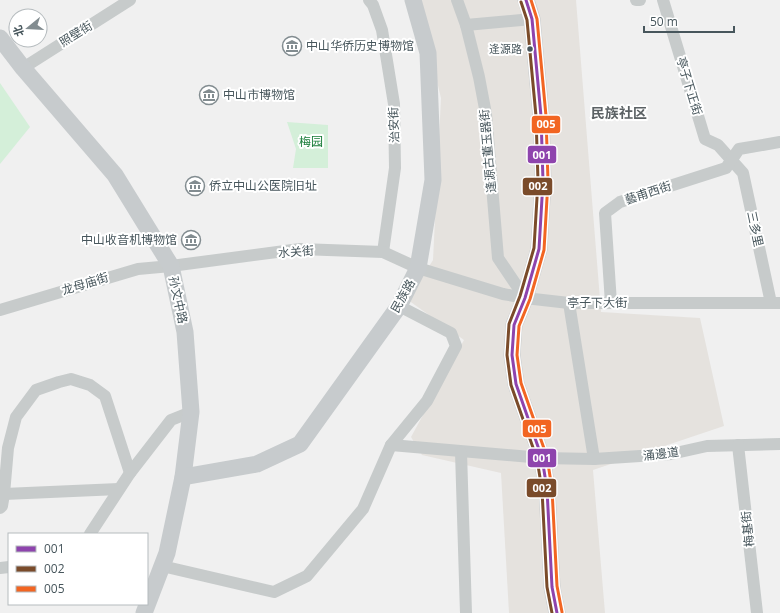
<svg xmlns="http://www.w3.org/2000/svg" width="780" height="613" font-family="'Open Sans','Noto Sans SC',sans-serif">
  <rect width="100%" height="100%" fill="#f0f0f0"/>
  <polygon fill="#e5e2de" points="417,0 576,0 601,312 700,318 724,426 593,470 605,613 509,613 501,473 422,455 411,437 464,340 408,300 433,260 441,98"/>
  <g fill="#d4efd9">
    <polygon points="0,83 30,127 0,164"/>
    <polygon points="287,122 328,125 328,168 293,168 296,149"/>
  </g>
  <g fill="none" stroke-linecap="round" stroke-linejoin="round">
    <g stroke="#c7cbcb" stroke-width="12">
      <polyline points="369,0 373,5 382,30 394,104 395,168 383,252"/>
      <polyline points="457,0 466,25 479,77 486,114 498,258 525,298"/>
      <polyline points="636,0 640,0"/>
      <polyline points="663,0 705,139 718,145 743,173 771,303"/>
      <polyline points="466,25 532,19"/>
      <polyline points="23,68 130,0"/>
      <polyline points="569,303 594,459"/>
      <polyline points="611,303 605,213 620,202 726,168 739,149 780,142"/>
      <polyline points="0,310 138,269 171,266 300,249 383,252 418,268 503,294 525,298 569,303 780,303"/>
      <polyline points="391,445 542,458 594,459 671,454 707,446 780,444"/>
      <polyline points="738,445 757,613"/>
      <polyline points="461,452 466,613"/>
      <polyline points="4,494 119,489"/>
      <polyline points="0,508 2,506 4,494 8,448 16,417 36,390 59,382 71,379 90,385 105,396 130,473"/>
      <polyline points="90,534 130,473 171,420 191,412"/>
      <polyline points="162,566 274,592 307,576 363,509 391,445 427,401 456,346 451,333 399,306"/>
      <polyline points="0,568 9,567"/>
    </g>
    <g stroke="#c7cbcd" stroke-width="17">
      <polyline points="526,0 532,19 541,116 543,181 539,249 525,298 514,325 512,355 516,384 542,458 547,489 552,587 557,613"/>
      <polyline points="0,38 23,68 115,175 171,266 185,332 191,412 183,477 167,553 144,613"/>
      <polyline points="183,477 257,464 300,444 399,306 418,268 433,180 428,53 413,0"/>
    </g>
    <g stroke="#fff" stroke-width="6">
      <polyline id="bus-1" points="526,0 532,19 541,116 543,181 539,249 525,298 514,325 512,355 516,384 542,458 547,489 552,587 557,613"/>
    </g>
    <g stroke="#fff" stroke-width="6">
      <polyline id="bus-2" points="521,2 527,20 536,116 538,181 534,248 520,296 509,324 507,355 511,385 537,459 542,490 547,587 552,613"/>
    </g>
    <g stroke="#fff" stroke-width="6">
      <polyline id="bus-3" points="531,0 537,19 546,116 548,181 544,250 530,299 519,326 517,355 521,383 547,457 552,489 557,586 562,612"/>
    </g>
    <use href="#bus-1" stroke="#8e44ad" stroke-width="3"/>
    <use href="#bus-2" stroke="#7a4b2a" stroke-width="3"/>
    <use href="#bus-3" stroke="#f26522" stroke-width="3"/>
  </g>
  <defs>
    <g id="museum-ring" transform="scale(1)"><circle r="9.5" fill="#fff" stroke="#828c90" stroke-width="1.5"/><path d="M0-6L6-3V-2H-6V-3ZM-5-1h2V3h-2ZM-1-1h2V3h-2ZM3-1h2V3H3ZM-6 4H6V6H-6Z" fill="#828c90"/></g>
  </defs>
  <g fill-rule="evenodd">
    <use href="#museum-ring" x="292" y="46"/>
    <use href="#museum-ring" x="209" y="95"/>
    <use href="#museum-ring" x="195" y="186"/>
    <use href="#museum-ring" x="191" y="240"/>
  </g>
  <circle fill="#47565c" stroke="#fff" stroke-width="1.5" cx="530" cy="49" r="3.5"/>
  <g text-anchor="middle" stroke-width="4" stroke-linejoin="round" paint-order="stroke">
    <g font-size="11" fill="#47565c" stroke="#fff" text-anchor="end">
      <text x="522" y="53">逢源路</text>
    </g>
    <g font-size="12" fill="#47565c" stroke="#fff">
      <text transform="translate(76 34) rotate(-32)" y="4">照壁街</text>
      <text transform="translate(689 86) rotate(73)" y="4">亭子下正街</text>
      <text transform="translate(394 125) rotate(-92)" y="4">治安街</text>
      <text transform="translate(488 151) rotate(-95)" y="4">逢源古董玉器街</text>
      <text transform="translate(648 193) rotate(-18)" y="4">藝甫西街</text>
      <text transform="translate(755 229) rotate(78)" y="4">三多里</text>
      <text transform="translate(296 252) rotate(-4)" y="4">水关街</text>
      <text transform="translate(85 284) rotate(-17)" y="4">龙母庙街</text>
      <text transform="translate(403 296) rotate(-61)" y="4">民族路</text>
      <text transform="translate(178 300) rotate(78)" y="4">孙文中路</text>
      <text x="597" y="307">亭子下大街</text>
      <text transform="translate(661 454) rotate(-7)" y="4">涌邊道</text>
      <text transform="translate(748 529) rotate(-96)" y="4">梅基街</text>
    </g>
    <g font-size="12" fill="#47565c" stroke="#fff" text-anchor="start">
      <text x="306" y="50">中山华侨历史博物馆</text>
      <text x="223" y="99">中山市博物馆</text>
      <text x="209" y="190">侨立中山公医院旧址</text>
      <text x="177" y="244" text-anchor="end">中山收音机博物馆</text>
    </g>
    <g font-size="12" fill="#187c38" stroke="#fff">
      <text x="311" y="146">梅园</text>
    </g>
    <g font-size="14" font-weight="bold" fill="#5b6164" stroke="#fff">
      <text x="619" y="118">民族社区</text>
    </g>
  </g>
  <g stroke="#fff" stroke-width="1.5">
    <rect x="531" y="115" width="30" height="19" rx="4" fill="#f26522"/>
    <rect x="527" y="145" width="30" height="19" rx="4" fill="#8e44ad"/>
    <rect x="522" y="177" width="31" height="19" rx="4" fill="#7a4b2a"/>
    <rect x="522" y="419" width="30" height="19" rx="4" fill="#f26522"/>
    <rect x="527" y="448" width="30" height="20" rx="4" fill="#8e44ad"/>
    <rect x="526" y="478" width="31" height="20" rx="4" fill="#7a4b2a"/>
  </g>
  <g font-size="11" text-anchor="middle" font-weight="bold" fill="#fff">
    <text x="546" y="128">005</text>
    <text x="542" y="159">001</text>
    <text x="538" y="190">002</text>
    <text x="537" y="433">005</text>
    <text x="542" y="462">001</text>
    <text x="542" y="492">002</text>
  </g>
  <rect x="8" y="533" width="140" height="72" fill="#ffffff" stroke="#b5bbbe"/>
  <rect x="16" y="546" width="20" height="6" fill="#8e44ad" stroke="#b5bbbe"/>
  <text x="44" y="553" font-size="12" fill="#47565c">001</text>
  <rect x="16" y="566" width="20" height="6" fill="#7a4b2a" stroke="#b5bbbe"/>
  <text x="44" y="573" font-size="12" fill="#47565c">002</text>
  <rect x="16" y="586" width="20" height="6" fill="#f26522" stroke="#b5bbbe"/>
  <text x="44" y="593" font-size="12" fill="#47565c">005</text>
  <g transform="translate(28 28) rotate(252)"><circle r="19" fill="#ffffff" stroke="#b5bbbe"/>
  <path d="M0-3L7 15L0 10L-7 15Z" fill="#828c90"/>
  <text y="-6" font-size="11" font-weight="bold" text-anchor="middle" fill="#47565c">北</text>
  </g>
  <path d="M644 26v6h90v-6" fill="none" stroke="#47565c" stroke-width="2"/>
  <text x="650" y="26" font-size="12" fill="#47565c" stroke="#ffffff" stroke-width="3" paint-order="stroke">50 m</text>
</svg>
